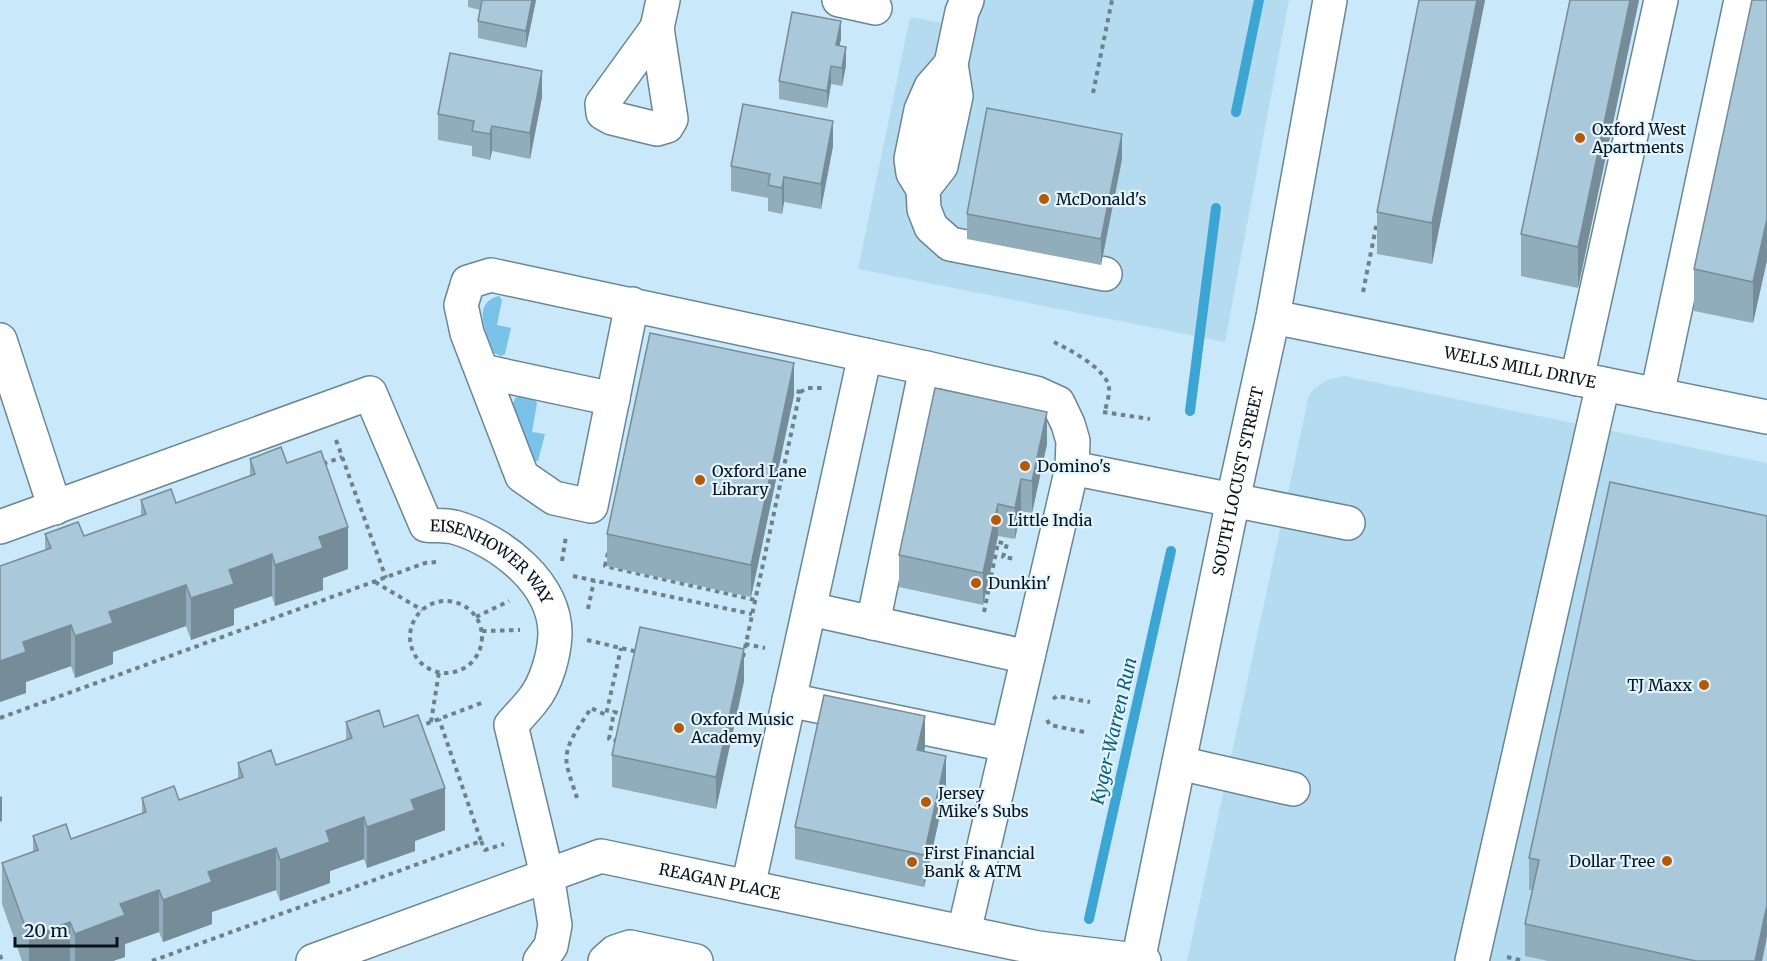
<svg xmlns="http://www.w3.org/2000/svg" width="1767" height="961" font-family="Merriweather,serif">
  <rect width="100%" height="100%" fill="#c9e9fa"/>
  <g fill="#b4dbf0">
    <polygon points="947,0 1289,0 1225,342 858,269 910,17 942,23"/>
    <polygon points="1344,376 1767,463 1767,961 1187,961 1309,395 1315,388 1327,380"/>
  </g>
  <g fill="#7ac2e7">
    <path d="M499 296 502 300 497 325 511 328 505 354 501 356 494 353C487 335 470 303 499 296Z"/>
    <polygon points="522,396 534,399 537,403 532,432 545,434 538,461 533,461 513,404 515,398"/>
  </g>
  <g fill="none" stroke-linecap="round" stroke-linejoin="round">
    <g stroke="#3da5d4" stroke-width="10">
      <polyline points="1236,112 1259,0"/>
      <polyline points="1190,411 1216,208"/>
      <polyline points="1089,919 1171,551"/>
    </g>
    <g stroke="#698696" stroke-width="36">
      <g id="minor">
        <polyline points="839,0 875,8"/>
        <polyline points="967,0 962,12 951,64 956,96 941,166 923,189 924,209 931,227 950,244 1105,274"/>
        <polygon points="657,28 671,119 667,126 657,129 612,118 603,113 602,104"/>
        <polyline points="657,28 663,0"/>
        <polyline points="923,189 913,173 911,159 921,110 931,87 951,64"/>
        <polyline points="632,304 591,506 554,498 522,476 467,333 461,305 468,282 491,275 926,368 1036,393 1058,403 1068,424 1073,441 1072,468 1348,523"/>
        <path id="s1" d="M1273 317 1767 417"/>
        <polyline points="0,340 55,508"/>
        <polyline points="482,371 613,399"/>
        <polyline points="1577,379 1661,0"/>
        <polyline points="1657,395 1741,0"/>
        <path id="s2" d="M0 527 370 393 426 525C435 526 445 525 454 527 500 540 556 583 555 635 554 656 546 684 533 700 526 709 518 717 511 725L547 875 555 925 551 946 540 961"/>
        <polyline points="810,609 1028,657"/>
        <polyline points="873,623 926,368"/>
        <polyline points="789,700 1007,745"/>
        <polyline points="1179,763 1293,789"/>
        <polyline points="748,887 865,355"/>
        <polyline points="964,932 1072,468"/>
        <path id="s3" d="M313 961 601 856 1038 948 1144 961"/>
        <polyline points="605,961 615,952 630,947 696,961"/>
        <path id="s4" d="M1138 961 1233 500 1273 317 1330 0"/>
        <polyline points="1472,961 1603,384"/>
      </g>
    </g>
    <g stroke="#6b818d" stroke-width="4" stroke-dasharray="4.5 4.5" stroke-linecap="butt">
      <polyline points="1093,93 1112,0"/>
      <polyline points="1363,292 1377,222"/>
      <path d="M1054 342C1070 350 1107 369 1109 388 1110 395 1106 405 1105 412"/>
      <polyline points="800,392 808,388 825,388"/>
      <polyline points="1103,412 1150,419"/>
      <polyline points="336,440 386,578"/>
      <polyline points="323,464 342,457"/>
      <polyline points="608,553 605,566 755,600"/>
      <polyline points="562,561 566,536"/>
      <polyline points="573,576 752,614"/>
      <polyline points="375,582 422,610"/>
      <circle cx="446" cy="637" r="36"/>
      <polyline points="588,609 594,581"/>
      <polyline points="984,612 998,542 1007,544 1003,557 1016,559"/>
      <polyline points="476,617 509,601"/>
      <polyline points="482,631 520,630"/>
      <polyline points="587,640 638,652"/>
      <polyline points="745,644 765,648"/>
      <polyline points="743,657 800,392 790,390"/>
      <polyline points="1053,699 1057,696 1090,702"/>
      <polyline points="0,718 425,563 437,562"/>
      <polyline points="1047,720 1050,725 1084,732"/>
      <polyline points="431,722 439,672"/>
      <polyline points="418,727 484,702"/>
      <polyline points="618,741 609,739 614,712 626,715"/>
      <path d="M577 798C574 788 569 776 567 765 563 745 581 725 591 708L606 715 621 648"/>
      <polyline points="481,841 485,850 504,844"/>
      <polyline points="0,955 2,961"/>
      <polyline points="1507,957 1524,961"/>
      <polyline points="152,961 481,841 439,719"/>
    </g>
    <use href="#minor" stroke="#fff" stroke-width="33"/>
  </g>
  <g fill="#91acbb">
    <polygon points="468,0 536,0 526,48 478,38 478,21 480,10 468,7"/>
    <polygon points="1485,0 1432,264 1377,254 1377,212"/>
    <polygon points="1639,0 1578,288 1521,276 1521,234"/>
    <polygon points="1767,0 1767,260 1753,323 1694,311 1694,269"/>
    <polygon points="841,39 839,46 846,65 842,86 831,84 827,108 779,99 779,81"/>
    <polygon points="542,97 530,159 492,151 490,160 472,156 472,146 438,140 438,114"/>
    <polygon points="833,146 821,209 784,202 782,214 768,211 768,198 731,191 731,166"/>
    <polygon points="1122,159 1101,265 967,239 967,214"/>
    <polygon points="794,395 751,597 607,566 607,534"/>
    <polygon points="1047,444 1032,513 1021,511 1015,539 998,536 983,605 899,587 899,555"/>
    <polygon points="250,459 287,463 348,569 323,578 323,590 275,606 272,596 234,609 234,625 191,640 186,626 113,652 113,664 75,678 71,666 26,682 26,693 0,702 0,566 45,550 45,534 84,536 141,516 141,500 176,503 250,476"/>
    <polygon points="1610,482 1767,936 1762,961 1548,961 1525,956 1525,924 1532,890 1529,890 1529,858"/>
    <polygon points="744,681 716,809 612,787 612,755"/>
    <polygon points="346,722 384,727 445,830 415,841 415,851 367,868 364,859 330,871 330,883 280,901 276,890 212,912 212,924 163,942 159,932 125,944 125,957 113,961 22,961 2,904 2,863 33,852 33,836 71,839 142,813 142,798 179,800 238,779 238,763 276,765 346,740"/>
    <polygon points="925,748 924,751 946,788 924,887 795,859 795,827"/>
  </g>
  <g fill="#768c98">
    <polygon points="532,0 536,0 526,48 526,31"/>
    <polygon points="1477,0 1485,0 1432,264 1432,223"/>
    <polygon points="1630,0 1639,0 1578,288 1578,247"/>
    <polygon points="841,21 841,39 836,63 836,45"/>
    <polygon points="846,47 846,65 842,86 842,68"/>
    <polygon points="831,66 831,84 827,108 827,91"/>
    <polygon points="542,71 542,97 530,159 530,133"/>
    <polygon points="833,121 833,146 821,209 821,184"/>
    <polygon points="492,126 492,151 490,160 490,134"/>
    <polygon points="1122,134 1122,159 1101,265 1101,239"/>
    <polygon points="784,177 784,202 782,214 782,188"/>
    <polygon points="1767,219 1767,260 1753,323 1753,282"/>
    <polygon points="794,363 794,395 751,597 751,565"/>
    <polygon points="1047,412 1047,444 1032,513 1032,481"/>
    <polygon points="1021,479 1021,511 1015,539 1015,508"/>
    <polygon points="998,504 998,536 983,605 983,573"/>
    <polygon points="348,527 348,569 323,578 323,590 275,606 275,565 319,537"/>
    <polygon points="272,554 272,596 234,609 234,625 191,640 191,598 229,570"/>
    <polygon points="186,585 186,626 113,652 113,664 75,678 75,636 109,612"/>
    <polygon points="71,625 71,666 26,682 26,693 0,702 0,661 23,642"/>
    <polygon points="744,649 744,681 716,809 716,777"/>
    <polygon points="925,716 925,748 917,782 917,750"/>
    <polygon points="946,756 946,788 924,887 924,855"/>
    <polygon points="445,788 445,830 415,841 415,851 367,868 367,827 411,800"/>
    <polygon points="2,796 2,821 0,822 0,797"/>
    <polygon points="364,817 364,859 330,871 330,883 280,901 280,860 326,831"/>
    <polygon points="276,848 276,890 212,912 212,924 163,942 163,900 208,872"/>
    <polygon points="159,890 159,932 125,944 125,957 113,961 75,961 75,934 120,904"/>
    <polygon points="1767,905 1767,936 1762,961 1755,961"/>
    <polygon points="70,922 70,961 29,961 29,937"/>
  </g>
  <g fill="#a9c8d9" stroke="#768c98" stroke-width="1.5">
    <polygon points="482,0 532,0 526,31 478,21"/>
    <polygon points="1419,0 1477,0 1432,223 1377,212"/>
    <polygon points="1570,0 1630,0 1578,247 1521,234"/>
    <polygon points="1752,0 1767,0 1767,219 1753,282 1694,269"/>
    <polygon points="792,12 841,21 836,45 846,47 842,68 831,66 827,91 779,81"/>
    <polygon points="450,53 542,71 530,133 492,126 490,134 472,131 474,121 438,114"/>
    <polygon points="743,104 833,121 821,184 784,177 782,188 768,185 770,174 731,166"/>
    <polygon points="987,108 1122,134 1101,239 967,214"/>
    <polygon points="650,333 794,363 751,565 607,534"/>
    <polygon points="935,388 1047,412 1032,481 1021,479 1015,508 998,504 983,573 899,555"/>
    <polygon points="281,447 287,463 321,451 348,527 319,537 323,548 275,565 272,554 229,570 234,584 191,598 186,585 109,612 113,623 75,636 71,625 23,642 26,652 0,661 0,566 51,548 45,534 78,522 84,536 146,514 141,500 171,489 176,503 255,474 250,459"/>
    <polygon points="1610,482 1767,516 1767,905 1755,961 1696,961 1525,924 1539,860 1529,858"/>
    <polygon points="640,627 744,649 716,777 612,755"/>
    <polygon points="824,695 925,716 917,750 946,756 924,855 795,827"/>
    <polygon points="379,710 384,727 418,715 445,788 411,800 415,810 367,827 364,817 326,831 330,842 280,860 276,848 208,872 212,882 163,900 159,890 120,904 125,915 75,934 70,922 29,937 2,863 38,850 33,836 66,824 71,839 146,812 142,798 174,786 179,800 243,777 238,763 271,750 276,765 352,738 346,722"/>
  </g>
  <g fill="#b65907" stroke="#e1f4ff" stroke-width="2">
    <circle cx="1580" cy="138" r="6"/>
    <circle cx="1044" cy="199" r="6"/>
    <circle cx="1025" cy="466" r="6"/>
    <circle cx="700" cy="480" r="6"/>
    <circle cx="996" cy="520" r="6"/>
    <circle cx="976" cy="583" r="6"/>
    <circle cx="1704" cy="685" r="6"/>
    <circle cx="679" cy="728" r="6"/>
    <circle cx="926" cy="802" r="6"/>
    <circle cx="1667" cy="861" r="6"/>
    <circle cx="912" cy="862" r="6"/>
  </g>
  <g text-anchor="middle" stroke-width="4.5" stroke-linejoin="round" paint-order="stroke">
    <g font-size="16" fill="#09141a" stroke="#e1f4ff" text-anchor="start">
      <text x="1592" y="135">Oxford West<tspan x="1592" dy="18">Apartments</tspan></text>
      <text x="1056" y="205">McDonald's</text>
      <text x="1037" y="472">Domino's</text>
      <text x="712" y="477">Oxford Lane<tspan x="712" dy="18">Library</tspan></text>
      <text x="1008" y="526">Little India</text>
      <text x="988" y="589">Dunkin'</text>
      <text x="1692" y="691" text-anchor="end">TJ Maxx</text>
      <text x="691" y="725">Oxford Music<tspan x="691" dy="18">Academy</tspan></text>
      <text x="938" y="799">Jersey<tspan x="938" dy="18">Mike's Subs</tspan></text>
      <text x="924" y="859">First Financial<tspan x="924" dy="18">Bank &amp; ATM</tspan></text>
      <text x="1655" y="867" text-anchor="end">Dollar Tree</text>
    </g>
    <g font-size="16" fill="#09141a" stroke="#e1f4ff">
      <text dy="6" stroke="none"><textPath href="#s1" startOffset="252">WELLS MILL DRIVE</textPath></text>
      <text dy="6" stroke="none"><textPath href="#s4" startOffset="490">SOUTH LOCUST STREET</textPath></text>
      <text dy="6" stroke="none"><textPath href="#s2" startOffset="615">EISENHOWER WAY</textPath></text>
      <text dy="6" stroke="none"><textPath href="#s3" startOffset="428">REAGAN PLACE</textPath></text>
    </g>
    <g font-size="18" font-style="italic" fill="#0d5e7e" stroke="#e1f4ff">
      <text transform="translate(1114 731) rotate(-77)" y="6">Kyger-Warren Run</text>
    </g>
  </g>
  <path d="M15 937v9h102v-9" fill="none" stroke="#09141a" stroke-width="3"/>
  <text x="24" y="937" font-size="18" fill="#09141a" stroke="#e1f4ff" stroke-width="4.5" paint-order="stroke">20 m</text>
</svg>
